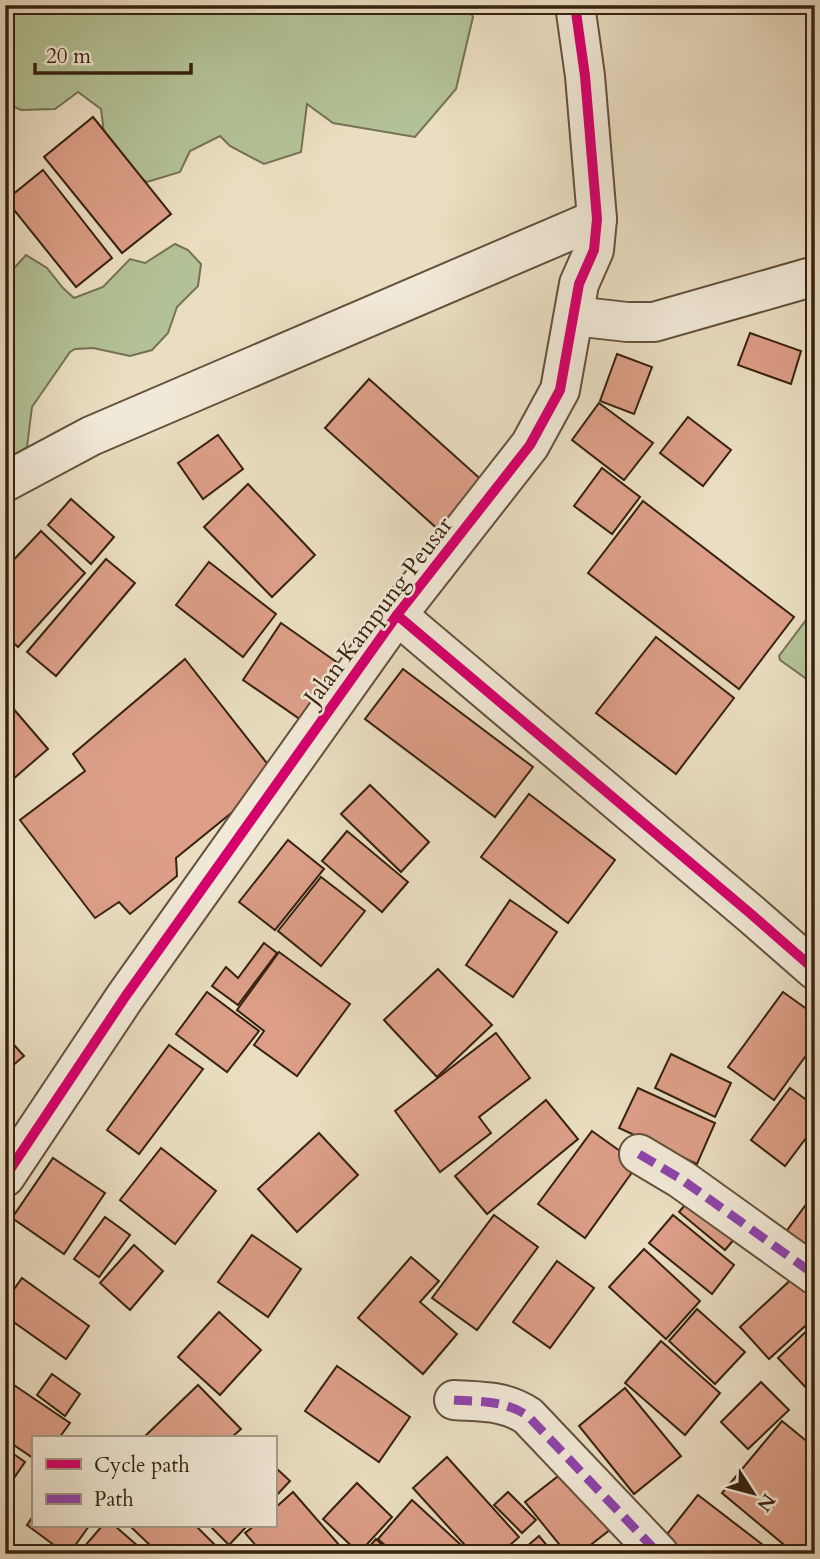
<svg xmlns="http://www.w3.org/2000/svg" width="820" height="1559" font-family="Cardo,serif">
  <rect width="100%" height="100%" fill="#eaddc1"/>
  <filter id="stains"><feTurbulence type="fractalNoise" baseFrequency=".00286" numOctaves="4"/><feColorMatrix values="0 0 0 0 .2 0 0 0 0 .09 0 0 0 0 .02 0 0 0 .5 -.17"/></filter>
  <radialGradient id="worn" r=".72"><stop offset=".6" stop-color="#630" stop-opacity="0"/><stop offset="1" stop-color="#630" stop-opacity=".3"/></radialGradient>
  <g fill="#b3c296" stroke="#757253" stroke-width="2">
    <polygon points="5,5 465,5 473,17 456,89 415,137 333,123 307,104 301,152 264,164 230,146 220,136 190,151 180,172 147,182 100,161 104,133 101,109 78,92 55,109 21,110 10,105 5,107"/>
    <polygon points="175,244 188,250 201,264 198,286 177,307 168,333 152,350 130,356 93,348 75,349 70,352 32,407 27,447 5,461 5,313 10,309 5,278 26,255 47,268 63,288 74,298 103,287 130,259 145,263"/>
    <polygon points="815,608 815,685 780,660 779,656"/>
  </g>
  <g fill="#dc9e87" stroke="#372210" stroke-width="2">
    <polygon points="93,117 171,214 122,253 44,157"/>
    <polygon points="43,170 112,258 76,287 6,200"/>
    <polygon points="750,333 801,351 791,384 738,365"/>
    <polygon points="617,354 652,367 634,414 600,401"/>
    <polygon points="369,379 485,483 441,532 325,428"/>
    <polygon points="599,403 653,443 624,480 572,440"/>
    <polygon points="688,417 731,450 703,486 660,453"/>
    <polygon points="218,435 243,469 203,499 178,463"/>
    <polygon points="602,468 640,497 612,534 574,506"/>
    <polygon points="248,484 315,555 272,597 204,527"/>
    <polygon points="71,499 114,537 91,564 48,525"/>
    <polygon points="643,501 794,617 739,689 588,573"/>
    <polygon points="41,531 85,573 18,647 5,635 5,569"/>
    <polygon points="106,559 135,583 56,676 27,652"/>
    <polygon points="209,562 276,614 243,657 176,605"/>
    <polygon points="281,623 345,668 307,724 243,680"/>
    <polygon points="656,637 734,698 676,774 596,713"/>
    <polygon points="185,659 277,776 176,858 177,876 130,914 119,902 95,918 20,820 85,771 73,754"/>
    <polygon points="403,669 533,767 495,817 365,719"/>
    <polygon points="5,699 48,749 5,786"/>
    <polygon points="370,785 429,842 401,872 341,814"/>
    <polygon points="529,794 615,860 568,923 481,857"/>
    <polygon points="347,831 408,882 382,912 322,861"/>
    <polygon points="288,840 324,869 275,930 239,902"/>
    <polygon points="321,877 365,911 321,966 278,931"/>
    <polygon points="510,900 557,932 513,997 466,965"/>
    <polygon points="264,943 277,953 238,1005 212,986 226,967 238,978"/>
    <polygon points="279,952 350,1004 297,1076 254,1045 264,1031 237,1010"/>
    <polygon points="438,969 492,1025 437,1077 384,1020"/>
    <polygon points="207,992 259,1031 227,1072 176,1034"/>
    <polygon points="783,992 815,1015 815,1043 774,1100 728,1067"/>
    <polygon points="496,1033 530,1078 479,1117 491,1133 440,1172 395,1111"/>
    <polygon points="5,1035 24,1056 5,1072"/>
    <polygon points="169,1045 203,1069 139,1154 107,1130"/>
    <polygon points="671,1054 731,1083 715,1117 655,1088"/>
    <polygon points="638,1088 715,1123 697,1164 619,1128"/>
    <polygon points="790,1088 815,1106 815,1126 785,1166 751,1140"/>
    <polygon points="546,1100 578,1139 487,1214 455,1176"/>
    <polygon points="592,1131 638,1164 585,1238 538,1204"/>
    <polygon points="319,1133 358,1175 297,1232 258,1189"/>
    <polygon points="161,1148 216,1191 175,1244 120,1200"/>
    <polygon points="53,1158 105,1193 64,1254 12,1218"/>
    <polygon points="697,1191 742,1230 725,1250 679,1212"/>
    <polygon points="813,1195 815,1196 815,1271 777,1244"/>
    <polygon points="494,1215 538,1247 477,1330 432,1298"/>
    <polygon points="673,1215 734,1265 712,1294 649,1243"/>
    <polygon points="105,1217 130,1235 99,1277 74,1259"/>
    <polygon points="252,1235 301,1269 268,1317 218,1282"/>
    <polygon points="134,1245 163,1271 130,1310 100,1283"/>
    <polygon points="644,1249 700,1301 666,1339 609,1287"/>
    <polygon points="411,1257 439,1281 420,1302 457,1334 423,1374 358,1318"/>
    <polygon points="557,1261 594,1288 550,1348 513,1322"/>
    <polygon points="798,1273 815,1292 815,1317 769,1359 740,1327"/>
    <polygon points="22,1278 89,1326 66,1359 5,1316 5,1302"/>
    <polygon points="697,1309 745,1352 715,1384 669,1341"/>
    <polygon points="219,1312 261,1350 220,1395 178,1357"/>
    <polygon points="815,1323 815,1389 811,1393 778,1358"/>
    <polygon points="661,1341 720,1393 685,1435 625,1383"/>
    <polygon points="337,1366 410,1417 379,1462 305,1411"/>
    <polygon points="52,1374 80,1394 65,1416 37,1395"/>
    <polygon points="5,1379 70,1423 59,1438 33,1438 33,1458 5,1439"/>
    <polygon points="761,1382 789,1410 748,1449 721,1422"/>
    <polygon points="198,1385 241,1429 231,1438 143,1438"/>
    <polygon points="625,1388 681,1456 634,1494 579,1426"/>
    <polygon points="782,1421 815,1448 815,1554 795,1554 722,1493"/>
    <polygon points="5,1448 25,1462 5,1491"/>
    <polygon points="447,1457 519,1537 500,1554 473,1554 413,1488"/>
    <polygon points="275,1467 290,1481 275,1497"/>
    <polygon points="566,1470 611,1529 579,1554 567,1554 525,1502"/>
    <polygon points="357,1483 392,1517 359,1553 323,1519"/>
    <polygon points="293,1492 347,1554 263,1554 245,1533 254,1526 275,1526 275,1508"/>
    <polygon points="508,1492 536,1520 522,1533 494,1505"/>
    <polygon points="698,1495 763,1545 756,1554 684,1554 664,1538"/>
    <polygon points="412,1500 460,1544 451,1554 395,1554 378,1539"/>
    <polygon points="33,1516 33,1526 89,1526 69,1554 66,1554 27,1525"/>
    <polygon points="102,1526 115,1526 147,1554 78,1554"/>
    <polygon points="130,1526 196,1526 224,1554 159,1554"/>
    <polygon points="210,1526 247,1526 229,1545"/>
    <polygon points="539,1536 554,1554 518,1554"/>
    <polygon points="376,1539 392,1554 363,1554"/>
  </g>
  <g fill="none" stroke-linecap="round" stroke-linejoin="round">
    <g stroke="#64513c" stroke-width="42">
      <g id="minor">
        <polyline points="574,316 627,322 654,322 815,276"/>
        <polyline points="5,482 91,436 597,219"/>
        <polyline points="397,615 751,914 815,970"/>
        <polyline points="639,1154 681,1179 815,1275"/>
        <polyline points="5,1177 125,997 397,615 530,445 560,390 579,284 594,250 597,219 585,76 575,5"/>
        <path d="M454 1400C482 1402 504 1400 528 1416L659 1554"/>
      </g>
    </g>
    <use href="#minor" stroke="#f1e9d7" stroke-width="38"/>
    <g stroke="#8e44ad" stroke-width="9" stroke-dasharray="18 9" stroke-linecap="butt">
      <polyline points="639,1154 681,1179 815,1275"/>
      <path d="M454 1400C482 1402 504 1400 528 1416L659 1554"/>
    </g>
    <g stroke="#f1e9d7" stroke-width="15">
      <g id="cycleway">
        <polyline points="397,615 751,914 815,970"/>
        <polyline points="5,1177 125,997 397,615 530,445 560,390 579,284 594,250 597,219 585,76 575,5"/>
      </g>
    </g>
    <use href="#cycleway" stroke="#d6006c" stroke-width="10"/>
  </g>
  <g text-anchor="middle" stroke-width="5" stroke-linejoin="round" paint-order="stroke">
    <g font-size="24" fill="#372210" stroke="#f1e9d7">
      <text transform="translate(378 611) rotate(-53)" y="8">Jalan Kampung Peusar</text>
    </g>
  </g>
  <rect width="820" height="1559" fill="none" stroke="#eaddc1" stroke-width="28"/>
  <rect x="7" y="7" width="806" height="1545" fill="none" stroke="#372210" stroke-width="3.5"/>
  <rect x="14" y="14" width="792" height="1531" fill="none" stroke="#372210" stroke-width="2"/>
  <rect x="32" y="1436" width="245" height="91" fill="#f1e9d7" stroke="#a79987" stroke-width="2"/>
  <rect x="46" y="1459" width="35" height="10" fill="#d6006c" stroke="#a79987" stroke-width="2"/>
  <text x="94" y="1472" font-size="21" fill="#372210">Cycle path</text>
  <rect x="46" y="1494" width="35" height="10" fill="#8e44ad" stroke="#a79987" stroke-width="2"/>
  <text x="94" y="1506" font-size="21" fill="#372210">Path</text>
  <g transform="translate(753 1493) rotate(126)" stroke="#f1e9d7" stroke-width="5" paint-order="stroke">
  <path d="M0-5L12 26L0 18L-12 26Z" fill="#372210"/>
  <text y="-10" font-size="19" font-weight="bold" text-anchor="middle" fill="#372210">N</text>
  </g>
  <path d="M35 63v10h156v-10" fill="none" stroke="#372210" stroke-width="3.5"/>
  <text x="46" y="63" font-size="21" fill="#372210" stroke="#f1e9d7" stroke-width="5" paint-order="stroke">20 m</text>
  <rect width="100%" height="100%" filter="url(#stains)"/>
  <rect width="100%" height="100%" fill="url(#worn)"/>
</svg>
